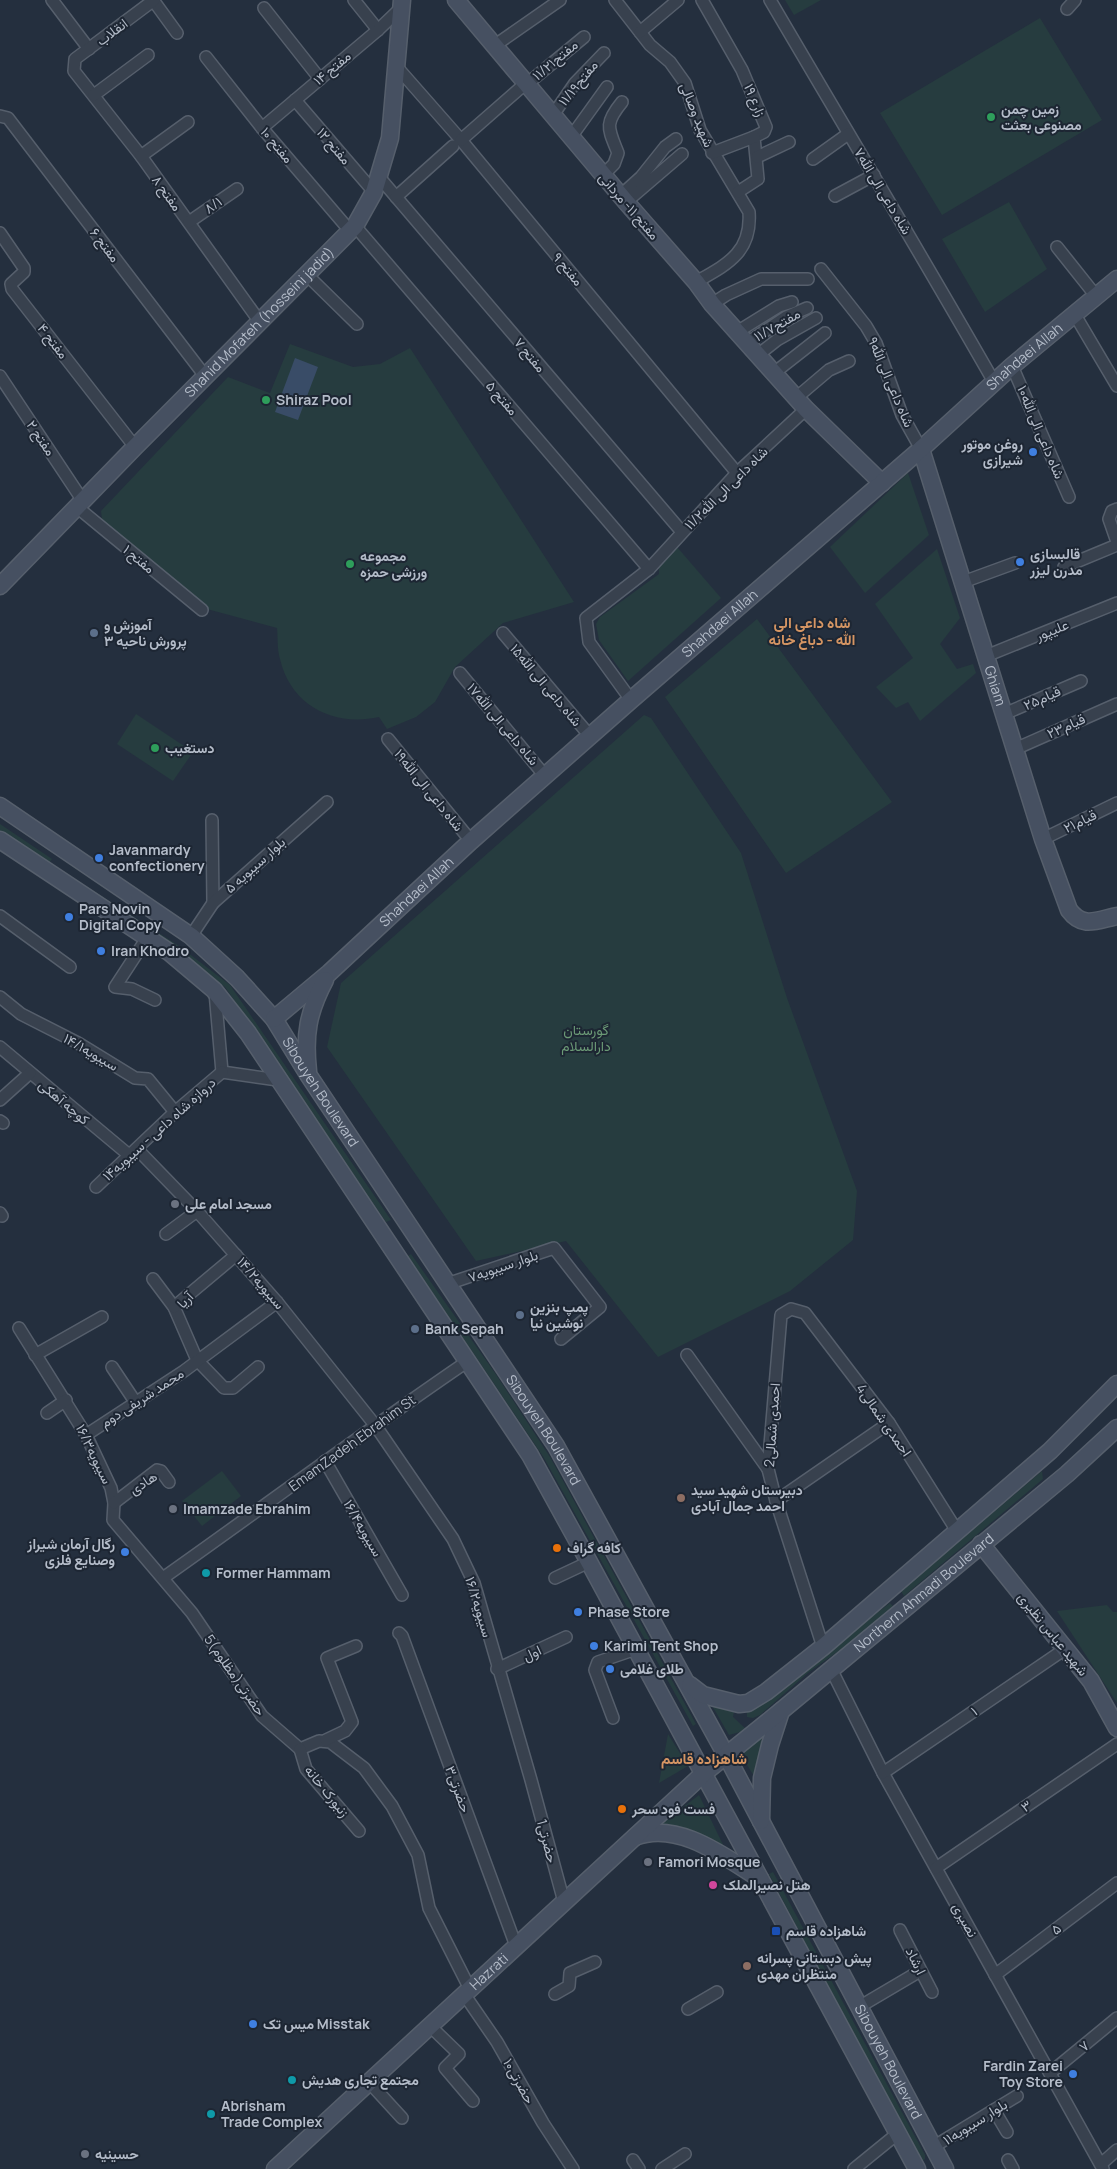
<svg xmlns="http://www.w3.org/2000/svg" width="1117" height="2169" font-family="Manrope,Vazirmatn,sans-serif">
  <rect width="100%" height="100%" fill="#242f3e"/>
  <g fill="#263c3f">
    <polygon points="785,0 821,0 794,15"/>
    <polygon points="1040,18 1102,120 942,215 880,113"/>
    <polygon points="1009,202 1047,269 985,312 942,239"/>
    <path d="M290 344 353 367 380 364 410 348 574 602 503 623 455 667 435 702 416 717 387 729 379 717C334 727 291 706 280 659 277 649 278 638 277 628L207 609 103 526 101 511 228 377 270 393Z"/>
    <polygon points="908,473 929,535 865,593 830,547"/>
    <polygon points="677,547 721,598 628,681 599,640 596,624 600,617 659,574 659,565"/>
    <polygon points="937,549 960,618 940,644 957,669 973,664 976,673 920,721 908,702 896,708 876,687 913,658 875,604"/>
    <polygon points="757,619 892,802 786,873 665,697"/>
    <polygon points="136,714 193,752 173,781 117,744"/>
    <polygon points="644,715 651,718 741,853 787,998 857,1191 853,1240 790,1291 658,1357 566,1241 476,1261 327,1047 341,983"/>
    <polygon points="0,824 52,859 48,864 0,831"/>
    <polygon points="86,886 179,946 230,985 391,1220 386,1222 225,987 82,889"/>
    <polygon points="411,1254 495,1373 550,1457 696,1724 693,1726 544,1458 408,1256"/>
    <polygon points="222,1471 241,1496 202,1526 182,1501"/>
    <polygon points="1042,1471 1043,1479 904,1596 901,1591"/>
    <polygon points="890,1603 893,1606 840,1650 809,1672 760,1715 753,1718 747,1717 747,1711"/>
    <polygon points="1107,1605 1113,1612 1117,1612 1117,1703 1057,1611"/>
    <polygon points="710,1702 735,1706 733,1717 747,1730 729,1735"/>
    <polygon points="763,1733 755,1778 740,1753"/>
    <polygon points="668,1734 688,1766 659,1783"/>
    <polygon points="699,1795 726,1851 699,1834 661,1824"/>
    <polygon points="773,1872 925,2155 925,2159 922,2161 919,2158 769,1874"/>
  </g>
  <polygon fill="#394c67" points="295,358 318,367 298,420 275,412"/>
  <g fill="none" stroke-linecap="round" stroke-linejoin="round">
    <g stroke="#565f6c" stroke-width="14">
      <g id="street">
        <polyline points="52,0 89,49"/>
        <polyline points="153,0 177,33"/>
        <polyline points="154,0 75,59 74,71 141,156 260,322"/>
        <polyline points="354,0 378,30"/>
        <path d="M615 0 650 45 670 62 685 83 700 130 749 212C752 253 726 265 696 282"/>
        <polyline points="702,0 742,70 766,127 764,132 754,137 758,179 738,192"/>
        <path d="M770 0C845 128 921 254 994 382"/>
        <polyline points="264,8 320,79"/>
        <polyline points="1067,9 1075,0"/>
        <polyline points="640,32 678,0"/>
        <polyline points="494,46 560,0"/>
        <polyline points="206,57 262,128 351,232"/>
        <polyline points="396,66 461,140 737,473"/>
        <polyline points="527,84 584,37"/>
        <polyline points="94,95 148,55"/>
        <polyline points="295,100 374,192"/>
        <polyline points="553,115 575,83 604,53"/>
        <polyline points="0,116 8,118 205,376"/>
        <polyline points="262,128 378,30 401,8"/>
        <polyline points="571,137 607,87"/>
        <polyline points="461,140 526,83"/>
        <polyline points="712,153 754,137"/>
        <polyline points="141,156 188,122"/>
        <polyline points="757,157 789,142"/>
        <polyline points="813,159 848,134"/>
        <path d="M603 175 614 164 618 153C608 128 604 124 622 102"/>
        <polyline points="379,177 682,532"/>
        <polyline points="620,196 641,177 665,147 676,139"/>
        <polyline points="835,196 874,175"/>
        <polyline points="396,197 453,146"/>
        <polyline points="626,202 682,154"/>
        <polyline points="189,222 237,189"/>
        <polyline points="355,226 649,569"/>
        <polyline points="0,233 24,268 24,272 11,284 12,289 135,447"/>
        <polyline points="1057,247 1096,296"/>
        <polyline points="821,269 866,326 876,343 902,415 921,449"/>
        <polyline points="307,275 357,324"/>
        <polyline points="712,304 726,295 761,279 808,279"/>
        <polyline points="1075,315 1117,386"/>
        <polyline points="737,332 779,306 792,302"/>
        <polyline points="747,343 786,317 807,308"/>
        <polyline points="758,355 777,340 816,318"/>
        <polyline points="1012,366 1069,497"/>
        <polyline points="774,373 825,333"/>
        <polyline points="0,376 83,501"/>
        <polyline points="796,398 829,370 849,361"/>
        <polyline points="77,507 202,610"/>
        <polyline points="1117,509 1112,511 1109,519 1117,542"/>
        <polyline points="1064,567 1117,545"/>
        <polyline points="963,582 1015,563"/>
        <polyline points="503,633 590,736"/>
        <polyline points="986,656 1117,603"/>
        <polyline points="460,673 545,776"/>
        <polyline points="631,700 589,642 586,618 649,569 737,473 806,409"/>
        <polyline points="1004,714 1081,681"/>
        <polyline points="388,739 471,841"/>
        <polyline points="1015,749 1117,704"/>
        <polyline points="212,820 213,903"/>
        <polyline points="1043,839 1117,803"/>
        <polyline points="0,916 70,967"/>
        <polyline points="191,936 213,903 327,802"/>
        <polyline points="147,938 115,987 132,989 155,1000"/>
        <polyline points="215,992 222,1072"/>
        <polyline points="0,997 21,1014 78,1043 135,1078 148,1079 175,1112"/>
        <polyline points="0,1047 129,1155"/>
        <polyline points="222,1072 278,1080"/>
        <polyline points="0,1100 30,1073"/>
        <polyline points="0,1121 3,1123"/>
        <polyline points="137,1149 197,1211 277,1302 375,1425 453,1539 474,1583 531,1780 564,1902"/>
        <polyline points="96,1187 175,1112 222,1072"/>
        <polyline points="0,1213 2,1216"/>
        <polyline points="166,1234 197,1211"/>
        <polyline points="153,1279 174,1307 197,1360 224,1388 233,1388 258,1367"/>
        <polyline points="447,1284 554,1248 600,1307 561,1339"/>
        <polyline points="174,1307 236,1255"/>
        <polyline points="19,1328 86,1435 111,1488 114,1503 113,1520 192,1613 262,1716 300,1749 319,1741 330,1742 364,1768 392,1806 418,1855 429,1908 470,1989"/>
        <polyline points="35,1355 102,1317"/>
        <polyline points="687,1355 768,1469"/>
        <polyline points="112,1367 136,1403"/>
        <polyline points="47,1413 66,1400"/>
        <polyline points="86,1435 184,1371 277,1302"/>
        <polyline points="325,1461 402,1595"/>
        <polyline points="776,1501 889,1423"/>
        <polyline points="114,1503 157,1470 161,1471 169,1482"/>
        <path d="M163 1578C265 1506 365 1431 468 1361"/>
        <polyline points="555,1578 589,1562"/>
        <polyline points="399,1633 402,1636 516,1946"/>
        <polyline points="823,1647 776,1501 768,1469 781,1315 791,1309 805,1313 889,1423 957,1531"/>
        <polyline points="497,1669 566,1637"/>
        <polyline points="831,1669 883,1773 1103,2169"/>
        <polyline points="613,1718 595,1670 598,1662 636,1649"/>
        <polyline points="326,1740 345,1731 352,1722 327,1658 356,1646"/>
        <polyline points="300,1749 306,1769 359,1831"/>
        <polyline points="883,1773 1065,1649"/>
        <polyline points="936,1868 1117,1744"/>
        <polyline points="900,1930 932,1992"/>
        <polyline points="995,1975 1117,1883"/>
        <polyline points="464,1994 497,2042 543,2123 573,2169"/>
        <polyline points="555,1994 569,1986 570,1973 595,1962"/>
        <polyline points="859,2007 920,1971"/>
        <polyline points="688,2009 717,1992"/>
        <polyline points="430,2026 459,2054 445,2068 473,2101"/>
        <polyline points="1050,2073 1117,2018"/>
        <polyline points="369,2082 402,2118"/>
        <polyline points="994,2110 1007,2132"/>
        <polyline points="933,2147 1017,2096"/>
        <polyline points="633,2160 639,2169"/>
        <polyline points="1008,2160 1013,2169"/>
        <polyline points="1101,2164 1117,2150"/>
        <polyline points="662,2169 685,2154"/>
        <polyline points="854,2169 897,2134"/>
      </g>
    </g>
    <g stroke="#565f6c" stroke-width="19">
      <g id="secondary">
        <polyline points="456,0 626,202 696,282 712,304 806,409 882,483"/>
        <path id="s1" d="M921 449 1043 839 1069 910C1083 929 1097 920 1117 916"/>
        <path id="s2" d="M0 586 135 447 355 226 374 192 390 138 402 0"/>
        <path id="s3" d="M0 806 191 936 237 978 274 1019 309 1076 556 1446 726 1755 945 2169"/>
        <polyline points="0,840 169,952 214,990 248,1033 530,1455 589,1562 917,2169"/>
        <path id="s4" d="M274 1019 329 973 471 841 631 700 921 449 1012 366 1117 279"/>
        <path d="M308 1071C304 1035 308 1012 325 980"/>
        <polyline points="981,1544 1091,1681 1117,1728"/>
        <polyline points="690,1685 703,1695 739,1704 748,1703 766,1692 823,1647 1050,1451 1117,1384"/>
        <polyline points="761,1821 762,1778 770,1745 781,1711"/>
        <path d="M635 1837C678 1820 725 1857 760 1879"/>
        <path id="s5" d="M275 2169 703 1774 781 1711 1067 1474 1117 1428"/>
      </g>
    </g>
    <use href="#street" stroke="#38414e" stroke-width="11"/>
    <use href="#secondary" stroke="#465061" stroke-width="16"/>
  </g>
  <g fill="#2e9e5b" stroke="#1d2633" stroke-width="2">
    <circle cx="991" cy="117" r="5"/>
    <circle cx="266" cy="400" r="5"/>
    <circle cx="350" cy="564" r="5"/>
    <circle cx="155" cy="748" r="5"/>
  </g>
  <g fill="#3f7fe0" stroke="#1d2633" stroke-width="2">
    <circle cx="1033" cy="452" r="5"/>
    <circle cx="1020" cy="562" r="5"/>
    <circle cx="99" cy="858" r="5"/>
    <circle cx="69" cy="917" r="5"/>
    <circle cx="101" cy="951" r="5"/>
    <circle cx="125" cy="1552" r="5"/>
    <circle cx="578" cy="1612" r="5"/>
    <circle cx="594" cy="1646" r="5"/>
    <circle cx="610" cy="1669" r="5"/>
    <circle cx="253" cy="2024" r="5"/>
    <circle cx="1073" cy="2074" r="5"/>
  </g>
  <g fill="#5c6f8a" stroke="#1d2633" stroke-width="2">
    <circle cx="94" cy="633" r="5"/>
    <circle cx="520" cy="1315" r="5"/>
    <circle cx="415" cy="1329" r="5"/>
  </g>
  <g fill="#6b7280" stroke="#1d2633" stroke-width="2">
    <circle cx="175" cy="1204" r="5"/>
    <circle cx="173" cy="1509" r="5"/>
    <circle cx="648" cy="1862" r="5"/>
    <circle cx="85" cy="2154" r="5"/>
  </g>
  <g fill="#8d6e63" stroke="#1d2633" stroke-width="2">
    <circle cx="681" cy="1498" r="5"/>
    <circle cx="747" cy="1966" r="5"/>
  </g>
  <g fill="#e8710a" stroke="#1d2633" stroke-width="2">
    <circle cx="557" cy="1548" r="5"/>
    <circle cx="622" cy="1809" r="5"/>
  </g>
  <g fill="#0f9aa8" stroke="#1d2633" stroke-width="2">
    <circle cx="206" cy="1573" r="5"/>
    <circle cx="292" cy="2080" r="5"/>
    <circle cx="211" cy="2114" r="5"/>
  </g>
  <circle fill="#d1479c" stroke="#1d2633" stroke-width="2" cx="713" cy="1885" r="5"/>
  <rect fill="#1a4fb4" stroke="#1d2633" stroke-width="2" x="771" y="1926" width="10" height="10" rx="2.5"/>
  <g text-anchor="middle" stroke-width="4" stroke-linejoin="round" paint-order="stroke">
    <g font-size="14" fill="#b4bcc9" stroke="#1d2633">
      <text transform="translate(112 32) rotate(-37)" y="5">انقلاب</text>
      <text transform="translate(555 60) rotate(-40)" y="5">مفتح۱۱/۲۱</text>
      <text transform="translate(332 68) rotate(-40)" y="5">مفتح ۱۴</text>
      <text transform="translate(578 83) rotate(-51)" y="5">مفتح۱۱/۱۹</text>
      <text transform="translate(755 100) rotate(67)" y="5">۱۹ زارع</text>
      <text transform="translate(697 115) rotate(68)" y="5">شهید وصالی</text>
      <text transform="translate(277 145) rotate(50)" y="5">مفتح ۱۰</text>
      <text transform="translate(334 146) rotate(49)" y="5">مفتح ۱۲</text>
      <text transform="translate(883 191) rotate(59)" y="5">شاه داعی الی الله۷</text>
      <text transform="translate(167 193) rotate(54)" y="5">مفتح ۸</text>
      <text transform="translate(213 205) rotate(-35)" y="5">۸/۱</text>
      <text transform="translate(629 206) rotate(49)" y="5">مفتح ۱۱- مردانی</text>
      <text transform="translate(105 245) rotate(53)" y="5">مفتح ۶</text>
      <text transform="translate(568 269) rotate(50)" y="5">مفتح ۹</text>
      <text dy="5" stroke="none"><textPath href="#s2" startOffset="370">Shahid Mofateh (hosseini jadid)</textPath></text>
      <text transform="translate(777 325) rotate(-30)" y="5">مفتح۱۱/۷</text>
      <text transform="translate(53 341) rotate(52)" y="5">مفتح ۴</text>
      <text transform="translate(530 355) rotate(50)" y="5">مفتح ۷</text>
      <text dy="5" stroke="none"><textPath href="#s4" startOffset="1001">Shahdaei Allah</textPath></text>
      <text transform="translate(891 382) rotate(67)" y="5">شاه داعی الی الله۹</text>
      <text transform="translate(502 398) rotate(49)" y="5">مفتح ۵</text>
      <text transform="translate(1041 432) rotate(67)" y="5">شاه داعی الی الله۱۰</text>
      <text transform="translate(41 438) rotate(56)" y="5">مفتح ۲</text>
      <text transform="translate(726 488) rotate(-45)" y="5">۱۱/۲شاه داعی الی الله</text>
      <text transform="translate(139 559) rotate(40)" y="5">مفتح ۱</text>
      <text dy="5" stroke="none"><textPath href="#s4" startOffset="596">Shahdaei Allah</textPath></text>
      <text transform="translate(1052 630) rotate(-22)" y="5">علیپور</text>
      <text transform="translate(546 685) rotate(50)" y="5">شاه داعی الی الله۱۵</text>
      <text dy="5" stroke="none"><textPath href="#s1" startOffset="248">Ghiam</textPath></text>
      <text transform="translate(1042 698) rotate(-24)" y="5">قیام۲۵</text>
      <text transform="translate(503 724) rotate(50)" y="5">شاه داعی الی الله۱۷</text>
      <text transform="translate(1066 726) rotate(-24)" y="5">قیام۲۳</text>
      <text transform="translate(429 790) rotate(51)" y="5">شاه داعی الی الله۱۹</text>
      <text transform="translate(1080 821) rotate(-26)" y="5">قیام۲۱</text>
      <text transform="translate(255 865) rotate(-42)" y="5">بلوار سیبویه ۵</text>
      <text dy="5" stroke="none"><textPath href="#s4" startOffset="191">Shahdaei Allah</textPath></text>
      <text transform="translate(91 1052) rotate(30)" y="5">سیبویه۱۴/۱</text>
      <text dy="5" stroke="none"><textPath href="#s3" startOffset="435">Sibouyeh Boulevard</textPath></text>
      <text transform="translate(64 1102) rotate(40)" y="5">کوچه آهکی</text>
      <text transform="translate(159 1129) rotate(-42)" y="5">دروازه شاه داعی - سیبویه۱۴</text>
      <text transform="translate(503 1266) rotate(-19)" y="5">بلوار سیبویه۷</text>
      <text transform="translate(261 1283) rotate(49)" y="5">سیبویه۱۴/۲</text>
      <text transform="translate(185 1300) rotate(-46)" y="5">آریا</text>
      <text transform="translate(142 1398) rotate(-33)" y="5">محمد شریفی دوم</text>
      <text transform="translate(884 1420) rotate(55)" y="5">4احمدی شمالی</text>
      <text transform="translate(772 1425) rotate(-86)" y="5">2احمدی شمالی</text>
      <text dy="5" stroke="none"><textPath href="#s3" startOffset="840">Sibouyeh Boulevard</textPath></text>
      <text transform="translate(352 1443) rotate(-36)" y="5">EmamZadeh Ebrahim St</text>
      <text transform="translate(94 1454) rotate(64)" y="5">سیبویه۱۶/۳</text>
      <text transform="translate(143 1483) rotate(-33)" y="5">هادی</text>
      <text transform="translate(363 1528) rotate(60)" y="5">سیبویه۱۶/۴</text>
      <text dy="5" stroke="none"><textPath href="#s5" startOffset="868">Northern Ahmadi Boulevard</textPath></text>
      <text transform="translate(479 1607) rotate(73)" y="5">سیبویه۱۶/۲</text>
      <text transform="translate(1053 1634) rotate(51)" y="5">شهید عباس نظیری</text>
      <text transform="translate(532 1653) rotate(-25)" y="5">اول</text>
      <text transform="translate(235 1675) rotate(55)" y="5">5حضرتی(مظلوم)</text>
      <text transform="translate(974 1711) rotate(-34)" y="5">۱</text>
      <text transform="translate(458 1789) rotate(70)" y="5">حضرتی۳</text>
      <text transform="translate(327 1791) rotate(51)" y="5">زنبورک خانه</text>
      <text transform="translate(1026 1806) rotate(-34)" y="5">۳</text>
      <text transform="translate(547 1841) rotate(75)" y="5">1حضرتی</text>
      <text transform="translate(965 1920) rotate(61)" y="5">نصیری</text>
      <text transform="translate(1056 1929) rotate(-37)" y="5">۵</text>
      <text transform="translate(916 1961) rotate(64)" y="5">ارشاد</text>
      <text dy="5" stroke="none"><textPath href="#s5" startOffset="291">Hazrati</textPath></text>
      <text transform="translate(1084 2046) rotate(-40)" y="5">۷</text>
      <text dy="5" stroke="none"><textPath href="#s3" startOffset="1560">Sibouyeh Boulevard</textPath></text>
      <text transform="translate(519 2081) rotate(61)" y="5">حضرتی۱۰</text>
      <text transform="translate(975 2122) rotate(-32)" y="5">بلوار سیبویه۱۱</text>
    </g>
    <g font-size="14" font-weight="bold" fill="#b4bcc9" stroke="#1d2633" text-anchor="start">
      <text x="1001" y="114">زمین چمن<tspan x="1001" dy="16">مصنوعی بعثت</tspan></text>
      <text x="276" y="405">Shiraz Pool</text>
      <text x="1023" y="449" text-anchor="end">روغن موتور<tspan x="1023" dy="16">شیرازی</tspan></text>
      <text x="1030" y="559">قالبسازی<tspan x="1030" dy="16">مدرن لیزر</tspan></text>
      <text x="360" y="561">مجموعه<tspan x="360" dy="16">ورزشی حمزه</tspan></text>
      <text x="104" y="630">آموزش و<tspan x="104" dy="16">پرورش ناحیه ۳</tspan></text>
      <text x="165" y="753">دستغیب</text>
      <text x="109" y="855">Javanmardy<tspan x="109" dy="16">confectionery</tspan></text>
      <text x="79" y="914">Pars Novin<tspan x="79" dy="16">Digital Copy</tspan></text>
      <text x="111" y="956">Iran Khodro</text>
      <text x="185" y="1209">مسجد امام علی</text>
      <text x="530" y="1312">پمپ بنزین<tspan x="530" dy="16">نوشین نیا</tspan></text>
      <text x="425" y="1334">Bank Sepah</text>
      <text x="691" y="1495">دبیرستان شهید سید<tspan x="691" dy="16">احمد جمال آبادی</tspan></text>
      <text x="183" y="1514">Imamzade Ebrahim</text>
      <text x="115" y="1549" text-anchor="end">رگال آرمان شیراز<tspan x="115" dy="16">وصنایع فلزی</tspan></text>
      <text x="567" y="1553">کافه گراف</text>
      <text x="216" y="1578">Former Hammam</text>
      <text x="588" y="1617">Phase Store</text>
      <text x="604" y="1651">Karimi Tent Shop</text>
      <text x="620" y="1674">طلای غلامی</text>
      <text x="632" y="1814">فست فود سحر</text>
      <text x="658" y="1867">Famori Mosque</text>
      <text x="723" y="1890">هتل نصیرالملک</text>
      <text x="786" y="1936">شاهزاده قاسم</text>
      <text x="757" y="1963">پیش دبستانی پسرانه<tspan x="757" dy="16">منتظران مهدی</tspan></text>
      <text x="263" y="2029">میس تک Misstak</text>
      <text x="1063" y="2071" text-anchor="end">Fardin Zarei<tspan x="1063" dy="16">Toy Store</tspan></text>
      <text x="302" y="2085">مجتمع تجاری هدیش</text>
      <text x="221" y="2111">Abrisham<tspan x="221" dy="16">Trade Complex</tspan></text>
      <text x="95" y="2159">حسینیه</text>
    </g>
    <g font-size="14" fill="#6b9a76" stroke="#1d2633">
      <text x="586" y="1035">گورستان<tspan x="586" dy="16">دارالسلام</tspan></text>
    </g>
    <g font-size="15" font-weight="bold" fill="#d59563" stroke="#1d2633">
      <text x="812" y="628">شاه داعی الی<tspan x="812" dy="17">الله - دباغ خانه</tspan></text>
      <text x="704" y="1764">شاهزاده قاسم</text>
    </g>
  </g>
</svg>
